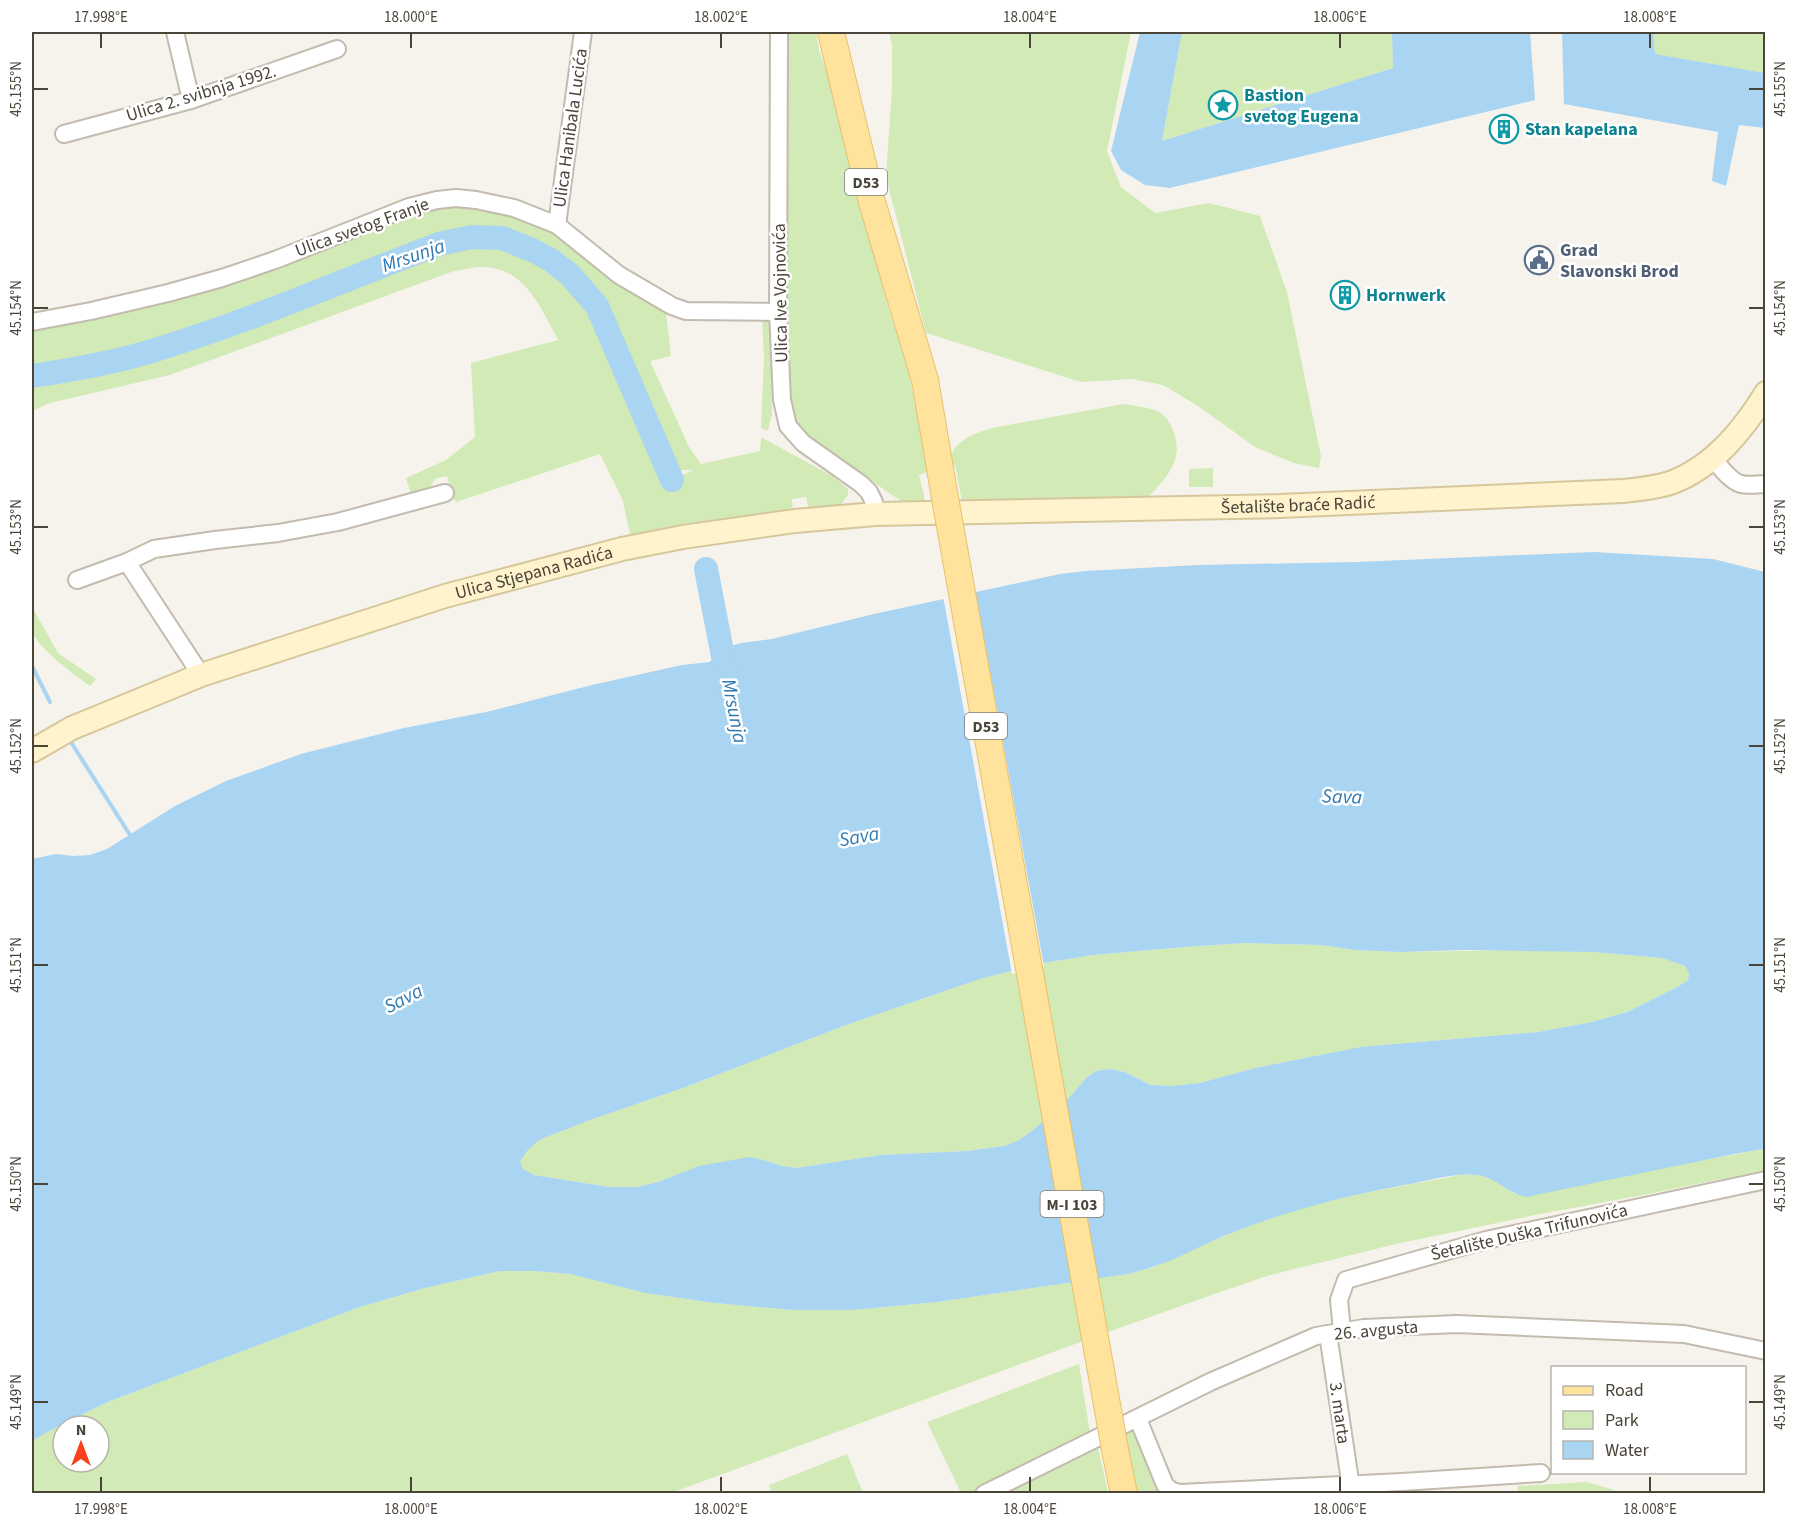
<svg xmlns="http://www.w3.org/2000/svg" width="1797" height="1525" font-family="'Source Sans 3',sans-serif">
  <rect width="100%" height="100%" fill="#f6f3ec"/>
  <g fill="#d2eab5" fill-rule="evenodd">
    <polygon points="787,32 816,32 819,50 830,82 889,310 907,365 929,471 919,475 926,504 904,503 820,446 802,432 794,418 788,401 786,35"/>
    <polygon points="889,32 1131,32 1107,151 1121,187 1155,213 1209,203 1260,216 1287,292 1321,456 1319,468 1294,463 1255,447 1198,406 1163,385 1132,379 1081,382 926,333 886,177 892,88 892,45"/>
    <polygon points="1182,32 1392,32 1393,68 1162,141"/>
    <polygon points="1653,32 1765,32 1765,73 1654,54"/>
    <path d="M448 204 500 209 552 232 623 284 666 313 671 356 650 361 689 447 701 464 760 451 761 437 832 476 848 489V495L840 506 809 511 806 497 792 499 793 512 631 539 623 501 600 454 456 502 452 497 447 476 435 479 426 493 412 497 406 478 446 460 475 437 471 363 558 340C541 308 524 266 481 267 472 267 463 270 454 271L170 375 50 403 32 411V384L115 370 188 349 425 259C446 252 465 245 487 246 518 247 554 270 575 291 588 304 596 323 603 339 626 386 643 435 662 484L693 470H678L610 310 590 283 580 271 548 248 527 237 498 229 478 228 444 232 272 298 156 340 104 353 32 366V328L401 216Z"/>
    <polygon points="762,318 768,322 771,332 772,415 768,430 764,430 761,428 764,359"/>
    <path d="M1124 404C1135 406 1147 407 1157 411 1164 414 1169 421 1172 428 1186 458 1167 478 1147 498L963 507 955 465 951 466C946 442 979 431 997 427Z"/>
    <polygon points="1213,468 1213,487 1189,487 1189,469"/>
    <path d="M32 607 58 653 96 679 90 686C74 674 39 650 32 631 30 624 31 614 32 607Z"/>
    <polygon points="1245,943 1321,945 1355,950 1400,952 1529,950 1593,952 1662,958 1685,966 1689,973 1688,980 1679,986 1627,1012 1592,1022 1538,1032 1360,1047 1255,1068 1200,1083 1171,1086 1151,1085 1125,1072 1111,1069 1096,1071 1086,1078 1069,1098 1033,1130 1019,1140 1004,1146 967,1151 880,1155 796,1168 782,1166 767,1161 676,1175 658,1182 637,1187 609,1187 534,1175 523,1169 520,1161 528,1150 539,1140 590,1120 683,1088 846,1025 980,979 1043,963 1093,955 1184,947"/>
    <path d="M1765 1149V1170L1643 1195 1545 1213 1396 1244 1270 1275 1217 1293 1086 1340 671 1493H32V1441L62 1424 110 1401 360 1307 425 1288 500 1271H534L570 1274 645 1293 715 1303 792 1310H853L937 1302 1128 1274 1154 1267 1231 1233 1270 1218 1311 1205 1365 1193 1460 1175H1477L1494 1180 1515 1194ZM63 1426H99V1462H63Z"/>
    <polygon points="1079,1364 1090,1433 974,1493 961,1493 927,1422"/>
    <polygon points="1137,1425 1170,1493 1135,1493 1125,1430"/>
    <polygon points="1098,1447 1108,1493 1007,1493 1013,1490"/>
    <polygon points="847,1454 863,1493 772,1493 769,1485"/>
    <polygon points="1587,1482 1614,1490 1617,1493 1518,1493 1518,1486"/>
  </g>
  <g fill="#a9d4f2" fill-rule="evenodd">
    <polygon points="1140,32 1182,32 1162,141 1393,68 1392,32 1530,32 1535,100 1170,188 1145,185 1121,170 1111,151"/>
    <polygon points="1562,32 1653,32 1655,54 1765,73 1765,128 1739,125 1726,186 1712,181 1718,132 1564,104"/>
    <path d="M1594 552 1713 559 1765 572V1149L1734 1154 1526 1197C1509 1194 1497 1178 1477 1175 1454 1172 1427 1181 1405 1185 1346 1196 1289 1210 1234 1232 1214 1239 1195 1250 1176 1258 1160 1265 1144 1270 1128 1274L937 1302 853 1310H792L715 1303 645 1293 570 1274 534 1271H500L425 1288 360 1307 110 1401 62 1424 32 1441V859L56 854 73 856 90 855 107 849 175 806 226 781 301 754 404 728 486 712 592 685 682 665 710 662 721 649 741 643 772 639 874 614 1060 574 1086 571 1198 565 1357 562ZM1245 943 1321 945 1355 950 1400 952 1465 950 1593 952 1662 958 1685 966 1689 973 1688 980 1679 986 1627 1012 1592 1022 1538 1032 1360 1047 1255 1068 1200 1083 1171 1086 1151 1085 1125 1072 1110 1069 1096 1071 1086 1078 1069 1098 1033 1130 1019 1140 1004 1146 967 1151 880 1155 796 1168 782 1166 767 1161 750 1157 699 1166 658 1182 637 1187H609L534 1175 523 1169 520 1161 528 1150 539 1140 590 1120 683 1088 846 1025 980 979 1043 963 1093 955 1184 947Z"/>
  </g>
  <polygon fill="#f6f3ec" points="975,589 1044,966 1012,974 943,596"/>
  <g fill="none" stroke-linecap="round" stroke-linejoin="round">
    <g stroke="#a9d4f2" stroke-width="4">
      <polyline points="32,666 50,702"/>
      <polyline points="69,739 130,835"/>
    </g>
    <g stroke="#a9d4f2" stroke-width="24">
      <path d="M32 376C72 370 113 363 152 351 250 321 344 280 439 244L472 237 502 238 532 250 551 260 570 275 597 306 672 480"/>
      <polyline points="706,569 728,682"/>
    </g>
    <g stroke="#c2bbae" stroke-width="20">
      <g id="street">
        <polyline points="175,32 191,100"/>
        <polyline points="779,32 778,312 782,400 788,426 803,443 861,484 869,492 874,502 875,514"/>
        <polyline points="64,134 191,100 337,49"/>
        <polyline points="557,225 583,32"/>
        <polyline points="32,322 91,311 168,293 222,278 275,260 409,207 437,200 456,198 476,200 514,208 557,225 619,275 672,306 686,311 778,312"/>
        <path d="M1713 458C1720 467 1730 481 1741 484 1748 486 1758 484 1766 484"/>
        <polyline points="77,580 127,562"/>
        <polyline points="201,675 127,562 154,549 215,540 278,533 338,522 445,493"/>
        <polyline points="1342,1331 1339,1300 1346,1280 1486,1240 1766,1180"/>
        <polyline points="1328,1334 1352,1494"/>
        <polyline points="1138,1419 1165,1485 1172,1491 1180,1493 1402,1482 1541,1473"/>
        <polyline points="984,1494 1210,1382 1316,1336 1364,1328 1457,1324 1684,1334 1766,1351"/>
      </g>
    </g>
    <g stroke="#d6c79b" stroke-width="26">
      <g id="secondary">
        <path id="s1" d="M32 751 72 728 201 675 445 596 622 549 683 537 795 521 875 514 1280 506 1623 491C1640 489 1657 488 1673 482 1714 466 1743 430 1766 393"/>
      </g>
    </g>
    <g stroke="#e6c16a" stroke-width="28">
      <g id="primary">
        <polyline points="831,32 872,202 925,380 945,498"/>
        <polyline points="1116,1455 1124,1494"/>
      </g>
    </g>
    <use href="#street" stroke="#fff" stroke-width="16"/>
    <use href="#secondary" stroke="#fff3cd" stroke-width="22"/>
    <use href="#primary" stroke="#ffe39c" stroke-width="26"/>
    <g stroke="#e6c16a" stroke-width="28" stroke-linecap="butt">
      <polyline id="primary-bridge" points="945,498 1116,1455"/>
    </g>
    <use href="#primary-bridge" stroke="#ffe39c" stroke-width="26"/>
  </g>
  <path fill="none" stroke="#4b4439" stroke-width="2" d="M101 33V48M411 33V48M721 33V48M1030 33V48M1340 33V48M1650 33V48M33 89H48M1749 89H1764M33 308H48M1749 308H1764M33 527H48M1749 527H1764M33 746H48M1749 746H1764M33 965H48M1749 965H1764M33 1184H48M1749 1184H1764M33 1402H48M1749 1402H1764M101 1477V1492M411 1477V1492M721 1477V1492M1030 1477V1492M1340 1477V1492M1650 1477V1492"/>
  <defs>
    <g id="sight-ring" transform="scale(1.5)"><circle r="9.5" fill="#fff" stroke="#0f9aa8" stroke-width="1.5"/><path d="M0-6L1.8-2.2L6-1.7L2.9 1.2L3.7 5.4L0 3.3L-3.7 5.4L-2.9 1.2L-6-1.7L-1.8-2.2Z" fill="#0f9aa8"/></g>
    <g id="building-ring" transform="scale(1.5)"><circle r="9.5" fill="#fff" stroke="#0f9aa8" stroke-width="1.5"/><path d="M-4-6H4V6H1V3H-1V6H-4ZM-2.5-4.3h1.7v1.8h-1.7ZM.8-4.3h1.7v1.8H.8ZM-2.5-1h1.7V.8h-1.7ZM.8-1h1.7V.8H.8Z" fill="#0f9aa8"/></g>
    <g id="civic-ring" transform="scale(1.5)"><circle r="9.5" fill="#fff" stroke="#5c6f8a" stroke-width="1.5"/><path d="M-.6-6.5H3V-4.5H.6V-3L4-1V1h2V6H-6V1h2V-1L-.6-3ZM-1.2 2.5V6h2.4V2.5Z" fill="#5c6f8a"/></g>
  </defs>
  <g fill-rule="evenodd">
    <use href="#sight-ring" x="1223" y="105"/>
    <use href="#building-ring" x="1504" y="129"/>
    <use href="#civic-ring" x="1539" y="260"/>
    <use href="#building-ring" x="1345" y="295"/>
  </g>
  <g text-anchor="middle" stroke-width="5" stroke-linejoin="round" paint-order="stroke">
    <g fill="#fff" stroke="#817c74" stroke-width="1.5">
      <rect x="845" y="169" width="42" height="26" rx="4.5"/>
      <rect x="965" y="713" width="42" height="26" rx="4.5"/>
      <rect x="1040.5" y="1191" width="63" height="26" rx="4.5"/>
    </g>
    <g font-size="16" font-weight="bold" fill="#4b4439">
      <text x="866" y="188">D53</text>
      <text x="986" y="732">D53</text>
      <text x="1072" y="1210">M-I 103</text>
    </g>
    <g font-size="18" fill="#4b4439" stroke="#fff">
      <text transform="translate(201 93) rotate(-17)" y="6">Ulica 2. svibnja 1992.</text>
      <text transform="translate(570 128) rotate(-82)" y="6">Ulica Hanibala Lucića</text>
      <text transform="translate(362 227) rotate(-20)" y="6">Ulica svetog Franje</text>
      <text transform="translate(780 293) rotate(-91)" y="6">Ulica Ive Vojnovića</text>
      <text dy="6" stroke="none"><textPath href="#s1" startOffset="1304">Šetalište braće Radić</textPath></text>
      <text dy="6" stroke="none"><textPath href="#s1" startOffset="534">Ulica Stjepana Radića</textPath></text>
      <text transform="translate(1529 1232) rotate(-13)" y="6">Šetalište Duška Trifunovića</text>
      <text transform="translate(1376 1330) rotate(-5)" y="6">26. avgusta</text>
      <text transform="translate(1340 1413) rotate(82)" y="6">3. marta</text>
    </g>
    <g font-size="18" font-weight="bold" fill="#0d838f" stroke="#fff" text-anchor="start">
      <text x="1244" y="101">Bastion<tspan x="1244" dy="21">svetog Eugena</tspan></text>
      <text x="1525" y="135">Stan kapelana</text>
      <text x="1366" y="301">Hornwerk</text>
    </g>
    <g font-size="18" font-weight="bold" fill="#4e5e75" stroke="#fff" text-anchor="start">
      <text x="1560" y="256">Grad<tspan x="1560" dy="21">Slavonski Brod</tspan></text>
    </g>
    <g font-size="20" font-style="italic" fill="#2e7ab2" stroke="#fff">
      <text transform="translate(413 255) rotate(-19)" y="7">Mrsunja</text>
      <text transform="translate(735 711) rotate(79)" y="7">Mrsunja</text>
      <text transform="translate(1342 796) rotate(2)" y="7">Sava</text>
      <text transform="translate(859 836) rotate(-10)" y="7">Sava</text>
      <text transform="translate(403 998) rotate(-28)" y="7">Sava</text>
    </g>
  </g>
  <rect width="1797" height="1525" fill="none" stroke="#ffffff" stroke-width="66"/>
  <rect x="1551" y="1366" width="195" height="108" fill="#ffffff" stroke="#b7b4b0" stroke-width="1.5"/>
  <rect x="1563" y="1386" width="30" height="9" fill="#ffe39c" stroke="#b7b4b0" stroke-width="1.5"/>
  <text x="1605" y="1396" font-size="18" fill="#4b4439">Road</text>
  <rect x="1563" y="1411" width="30" height="18" fill="#d2eab5" stroke="#b7b4b0" stroke-width="1.5"/>
  <text x="1605" y="1426" font-size="18" fill="#4b4439">Park</text>
  <rect x="1563" y="1441" width="30" height="18" fill="#a9d4f2" stroke="#b7b4b0" stroke-width="1.5"/>
  <text x="1605" y="1456" font-size="18" fill="#4b4439">Water</text>
  <g transform="translate(81 1444)"><circle r="28" fill="#ffffff" stroke="#b7b4b0" stroke-width="1.5"/>
  <path d="M0-4.5L10 22L0 15L-10 22Z" fill="#fc3f1d"/>
  <text y="-9" font-size="16" font-weight="bold" text-anchor="middle" fill="#4b4439">N</text>
  </g>
  <rect x="33" y="33" width="1731" height="1459" fill="none" stroke="#4b4439" stroke-width="2"/>
  <g font-size="15" text-anchor="middle" fill="#4b4439">
    <text x="101" y="22">17.998°E</text>
    <text x="411" y="22">18.000°E</text>
    <text x="721" y="22">18.002°E</text>
    <text x="1030" y="22">18.004°E</text>
    <text x="1340" y="22">18.006°E</text>
    <text x="1650" y="22">18.008°E</text>
    <text transform="translate(16 89) rotate(-90)" y="5">45.155°N</text>
    <text transform="translate(1780 89) rotate(-90)" y="5">45.155°N</text>
    <text transform="translate(16 308) rotate(-90)" y="5">45.154°N</text>
    <text transform="translate(1780 308) rotate(-90)" y="5">45.154°N</text>
    <text transform="translate(16 527) rotate(-90)" y="5">45.153°N</text>
    <text transform="translate(1780 527) rotate(-90)" y="5">45.153°N</text>
    <text transform="translate(16 746) rotate(-90)" y="5">45.152°N</text>
    <text transform="translate(1780 746) rotate(-90)" y="5">45.152°N</text>
    <text transform="translate(16 965) rotate(-90)" y="5">45.151°N</text>
    <text transform="translate(1780 965) rotate(-90)" y="5">45.151°N</text>
    <text transform="translate(16 1184) rotate(-90)" y="5">45.150°N</text>
    <text transform="translate(1780 1184) rotate(-90)" y="5">45.150°N</text>
    <text transform="translate(16 1402) rotate(-90)" y="5">45.149°N</text>
    <text transform="translate(1780 1402) rotate(-90)" y="5">45.149°N</text>
    <text x="101" y="1514">17.998°E</text>
    <text x="411" y="1514">18.000°E</text>
    <text x="721" y="1514">18.002°E</text>
    <text x="1030" y="1514">18.004°E</text>
    <text x="1340" y="1514">18.006°E</text>
    <text x="1650" y="1514">18.008°E</text>
  </g>
</svg>
